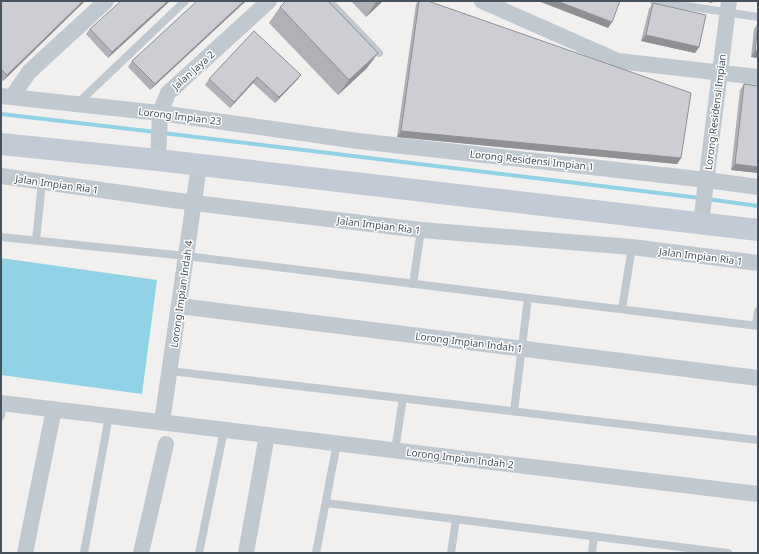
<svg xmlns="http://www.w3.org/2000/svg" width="759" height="554" font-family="'Noto Sans',sans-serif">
  <rect width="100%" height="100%" fill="#f2efef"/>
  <polygon fill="#90d3e7" points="1,258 157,280 142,394 1,375"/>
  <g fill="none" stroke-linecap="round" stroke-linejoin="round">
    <g stroke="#90d3e7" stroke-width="4">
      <polyline points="1,114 156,132"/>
      <polyline points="163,133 700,198"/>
      <polyline points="707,199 758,206"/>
    </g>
    <g stroke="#c1c9d0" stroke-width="8">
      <polyline points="329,1 379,53"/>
      <polyline points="654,1 758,17"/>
      <polyline points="77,104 185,1"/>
      <polyline points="1,237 186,256 758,326"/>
      <polyline points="36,240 42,182"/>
      <polyline points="413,284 421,230"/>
      <polyline points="622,309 632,247"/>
      <polyline points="756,325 758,311"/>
      <polyline points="170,371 758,440"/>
      <polyline points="514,411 528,298"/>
      <polyline points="1,416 3,403"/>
      <polyline points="395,450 403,398"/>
      <polyline points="326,503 728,553"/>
      <polyline points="84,553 109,416"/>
      <polyline points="199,553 224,430"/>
      <polyline points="316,553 337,443"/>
      <polyline points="451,553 456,519"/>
      <polyline points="592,553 594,536"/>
    </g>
    <g stroke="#c1c9d0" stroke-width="16">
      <polyline points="482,1 618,61 758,77"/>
      <polyline points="1,96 160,113 358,141 707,180 758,187"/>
      <polyline points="12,97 29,72 106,1"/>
      <polyline points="158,160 160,113 168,93 269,1"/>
      <polyline points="1,176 194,203 421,230 632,247 758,263"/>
      <polyline points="701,222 729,1"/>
      <polyline points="179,306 758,378"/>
      <polyline points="1,403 758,494"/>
      <polyline points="162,422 199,166"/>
      <polyline points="25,553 54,409"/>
      <polyline points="141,553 166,444"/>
      <polyline points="246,553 267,435"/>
    </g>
    <polyline stroke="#c1cad5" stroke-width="22" points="1,144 158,160 758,230"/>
  </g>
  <g fill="#afb1b6">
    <polygon points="1,1 85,1 3,81 1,79"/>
    <polygon points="170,1 108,58 86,34 90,29"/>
    <polygon points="246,1 150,90 128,67 132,61"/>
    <polygon points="351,1 383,1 366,17"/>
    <polygon points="418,1 428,1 681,158 677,164 397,137 416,4"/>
    <polygon points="653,3 699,47 695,53 641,41 649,9"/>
    <polygon points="280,7 378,53 367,68 338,95 269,23"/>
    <polygon points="758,23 758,58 751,57 754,29"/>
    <polygon points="301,75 297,80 275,103 253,83 230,108 205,85 209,79"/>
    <polygon points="744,84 758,86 758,173 731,170 740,90"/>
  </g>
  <g fill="#8f9094">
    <polygon points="83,1 85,1 3,81 7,75"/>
    <polygon points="168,1 170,1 108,58 112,52"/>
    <polygon points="244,1 246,1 150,90 155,84"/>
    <polygon points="377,1 383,1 366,17"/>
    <polygon points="538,1 557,1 612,22 608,28"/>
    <polygon points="702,1 713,1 712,3"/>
    <polygon points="646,35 699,47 695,53 641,41"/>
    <polygon points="755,51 758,51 758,58 751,57"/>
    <polygon points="378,53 367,68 338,95 349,80"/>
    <polygon points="301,75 297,80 275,103 279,97"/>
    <polygon points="257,77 253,83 230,108 234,102"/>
    <polygon points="401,131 681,158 677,164 397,137"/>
    <polygon points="735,164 758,167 758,173 731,170"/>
  </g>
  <g fill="#ccced4" stroke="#8f9094">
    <polygon points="1,1 83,1 7,75 1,69"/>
    <polygon points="121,1 168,1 112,52 90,29"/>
    <polygon points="197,1 244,1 155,84 132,61"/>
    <polygon points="286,1 328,1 378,53 349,80 280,7"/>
    <polygon points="419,1 428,1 691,93 681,158 401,131"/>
    <polygon points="557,1 620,1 612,22"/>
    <polygon points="653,3 706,15 699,47 646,35"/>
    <polygon points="758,25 758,51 755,51"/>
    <polygon points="254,31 301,75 279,97 257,77 234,102 209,79"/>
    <polygon points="744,84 758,86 758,167 735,164"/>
  </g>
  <g text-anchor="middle" stroke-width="3" stroke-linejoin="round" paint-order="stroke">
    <g font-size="10" fill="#48525c" stroke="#fff">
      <text transform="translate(193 70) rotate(-42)" y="4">Jalan Jaya 2</text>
      <text transform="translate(715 112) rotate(-83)" y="4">Lorong Residensi Impian</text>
      <text transform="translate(180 116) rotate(7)" y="4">Lorong Impian 23</text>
      <text transform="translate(532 160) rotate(6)" y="4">Lorong Residensi Impian 1</text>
      <text transform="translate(57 184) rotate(8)" y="4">Jalan Impian Ria 1</text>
      <text transform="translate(379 225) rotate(7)" y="4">Jalan Impian Ria 1</text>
      <text transform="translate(701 256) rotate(7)" y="4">Jalan Impian Ria 1</text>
      <text transform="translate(181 294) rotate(-82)" y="4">Lorong Impian Indah 4</text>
      <text transform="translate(469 342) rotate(7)" y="4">Lorong Impian Indah 1</text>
      <text transform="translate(460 458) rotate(7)" y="4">Lorong Impian Indah 2</text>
    </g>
  </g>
  <rect width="759" height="554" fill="none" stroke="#48525c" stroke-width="4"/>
</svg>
